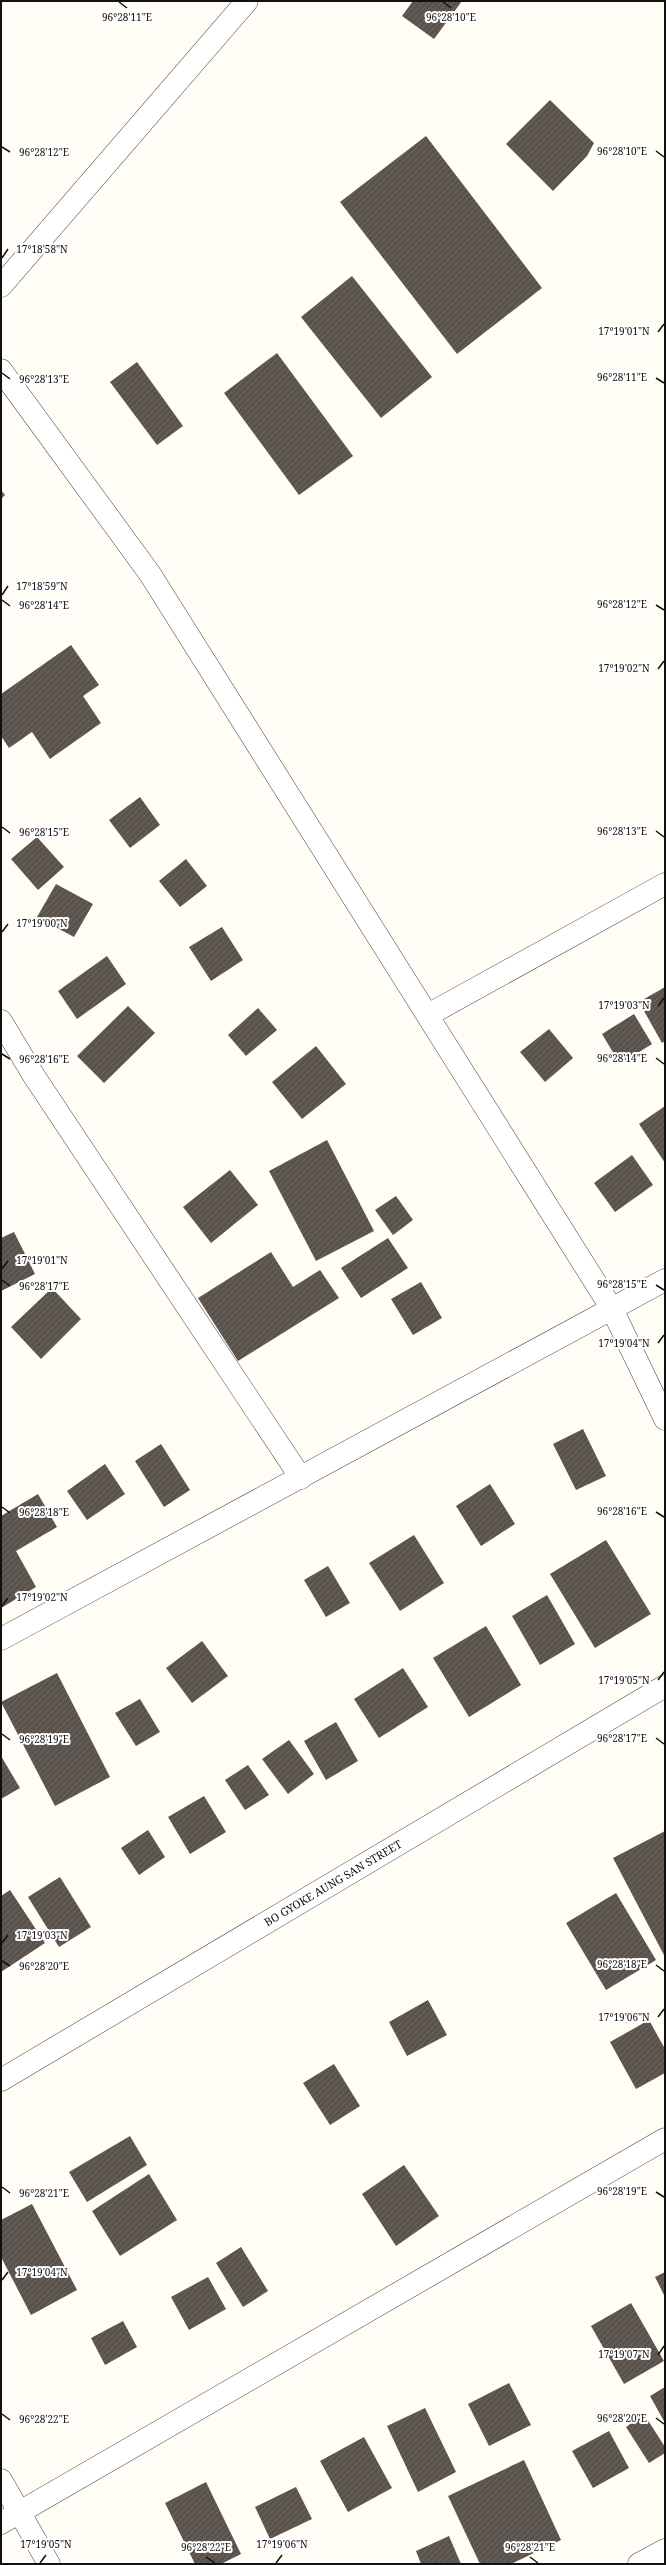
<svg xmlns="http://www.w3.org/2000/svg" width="666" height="2565" font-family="'Noto Serif',serif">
  <defs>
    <pattern id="building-hatch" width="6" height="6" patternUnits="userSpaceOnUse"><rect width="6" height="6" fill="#5a524d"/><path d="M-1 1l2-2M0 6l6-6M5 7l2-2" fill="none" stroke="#6d6662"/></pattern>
  </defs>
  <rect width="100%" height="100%" fill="#fffdf5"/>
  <g fill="url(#building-hatch)">
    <polygon points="413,1 462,1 434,39 402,16"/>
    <polygon points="550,100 594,143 587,156 553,191 506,144"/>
    <polygon points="426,136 542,288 457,354 340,202"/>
    <polygon points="352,276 432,377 381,418 301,317"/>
    <polygon points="277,353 353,456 299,495 224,393"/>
    <polygon points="137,362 183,426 157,445 110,382"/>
    <polygon points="1,490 5,495 1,499"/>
    <polygon points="71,645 99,685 83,696 101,723 50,759 32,732 9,748 1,736 1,694"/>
    <polygon points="140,797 160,825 130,848 109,820"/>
    <polygon points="37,837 64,867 38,890 11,859"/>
    <polygon points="186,859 207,886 180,907 159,881"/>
    <polygon points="56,884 93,904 74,937 37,917"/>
    <polygon points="222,927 243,960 211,981 189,947"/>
    <polygon points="107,956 126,984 77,1019 58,991"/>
    <polygon points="665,987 665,1041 662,1043 639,1002"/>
    <polygon points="128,1006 155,1033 104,1083 77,1056"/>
    <polygon points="258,1008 277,1030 246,1056 228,1035"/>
    <polygon points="634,1014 652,1044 620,1064 602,1034"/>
    <polygon points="549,1029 573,1058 545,1082 520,1052"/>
    <polygon points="316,1046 346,1084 302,1119 272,1082"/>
    <polygon points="665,1106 665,1163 639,1124"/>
    <polygon points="327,1140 374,1231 316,1261 269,1171"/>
    <polygon points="632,1155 653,1185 615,1212 594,1183"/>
    <polygon points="230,1170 258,1205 211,1243 183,1207"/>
    <polygon points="396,1196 413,1220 393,1235 375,1210"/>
    <polygon points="14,1232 35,1274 1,1291 1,1238"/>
    <polygon points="388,1238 408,1268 361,1298 341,1268"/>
    <polygon points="271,1252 293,1287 320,1270 339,1298 238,1361 198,1298"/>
    <polygon points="421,1282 442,1318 413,1335 391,1299"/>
    <polygon points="52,1288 81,1319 41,1359 11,1327"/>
    <polygon points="583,1429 606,1476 576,1490 553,1444"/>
    <polygon points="161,1444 190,1490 164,1507 135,1461"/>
    <polygon points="105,1464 125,1494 87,1520 67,1491"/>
    <polygon points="490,1484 515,1524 481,1546 456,1506"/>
    <polygon points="38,1494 57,1527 16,1551 36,1587 1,1608 1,1516"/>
    <polygon points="414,1535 444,1583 400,1611 369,1563"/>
    <polygon points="606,1540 651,1614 595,1648 550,1574"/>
    <polygon points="328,1566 350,1603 326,1617 304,1580"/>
    <polygon points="547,1595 575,1644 540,1665 512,1616"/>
    <polygon points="486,1626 521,1685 469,1717 433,1658"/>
    <polygon points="202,1641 228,1676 192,1703 166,1668"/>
    <polygon points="403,1668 428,1707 379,1738 354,1699"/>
    <polygon points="57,1673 110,1777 55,1806 1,1702"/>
    <polygon points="140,1699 160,1732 136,1746 115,1713"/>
    <polygon points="336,1722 358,1761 326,1780 304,1741"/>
    <polygon points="289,1740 314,1774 288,1794 262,1759"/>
    <polygon points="1,1756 20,1788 1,1799"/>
    <polygon points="248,1765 269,1795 245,1810 225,1780"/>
    <polygon points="204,1796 226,1832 190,1854 168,1817"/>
    <polygon points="148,1830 165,1857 139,1875 121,1848"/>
    <polygon points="665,1831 665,1957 613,1858"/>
    <polygon points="60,1877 91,1927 59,1947 28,1897"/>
    <polygon points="10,1890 45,1943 1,1972 1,1896"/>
    <polygon points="616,1893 656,1960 606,1990 566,1923"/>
    <polygon points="428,2000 447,2035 407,2056 389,2022"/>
    <polygon points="649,2020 665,2049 665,2073 636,2089 610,2042"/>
    <polygon points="334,2064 360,2106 330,2125 303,2083"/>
    <polygon points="130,2136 147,2165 87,2202 69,2172"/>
    <polygon points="404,2165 439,2216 396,2246 362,2194"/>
    <polygon points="149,2174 177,2220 120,2256 92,2211"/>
    <polygon points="32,2204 77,2290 31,2315 1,2257 1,2220"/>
    <polygon points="241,2247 268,2291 243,2307 216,2263"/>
    <polygon points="665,2272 665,2297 655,2277"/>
    <polygon points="208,2277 226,2309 189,2330 171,2297"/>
    <polygon points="631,2303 664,2361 624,2384 591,2326"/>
    <polygon points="123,2321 137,2347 105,2365 91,2338"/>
    <polygon points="509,2383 531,2425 489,2446 468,2404"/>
    <polygon points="665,2387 665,2423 650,2396"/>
    <polygon points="425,2408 456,2472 418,2492 387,2426"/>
    <polygon points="644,2414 665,2447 665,2453 649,2463 626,2427"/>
    <polygon points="609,2431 629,2468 593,2488 572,2451"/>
    <polygon points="364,2437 392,2488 348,2512 320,2461"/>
    <polygon points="524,2460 561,2540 511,2564 480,2564 448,2496"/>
    <polygon points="206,2482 241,2554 221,2564 195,2564 165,2503"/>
    <polygon points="296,2487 312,2519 270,2539 255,2507"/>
    <polygon points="449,2536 461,2564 421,2564 416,2551"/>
  </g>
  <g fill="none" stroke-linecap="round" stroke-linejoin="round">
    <g stroke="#444" stroke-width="23">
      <g id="street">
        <polyline points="1,286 247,1"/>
        <polyline points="1,370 150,574 612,1309 665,1419"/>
        <polyline points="428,1015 665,884"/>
        <polyline points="1,1021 34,1076 301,1478"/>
        <polyline points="1,1639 665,1280"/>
        <path id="s1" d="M1 2080 665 1686"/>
        <polyline points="1,2480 49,2564"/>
        <polyline points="1,2523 665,2139"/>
        <polyline points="639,2564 665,2550"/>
      </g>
    </g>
    <use href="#street" stroke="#fff" stroke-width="22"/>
  </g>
  <path fill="none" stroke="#111" stroke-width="1.5" d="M119 2 127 8M443 2 451 8M2 147 10 152M656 151 664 157M2 258 8 249M658 332 664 324M2 373 10 379M656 378 664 383M2 595 8 586M2 600 10 606M656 605 664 610M658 669 664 661M2 827 10 833M656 831 664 837M2 932 8 924M658 1006 664 998M2 1054 10 1059M656 1058 664 1064M2 1269 8 1261M2 1280 10 1286M656 1285 664 1290M658 1343 664 1335M2 1507 10 1513M656 1512 664 1517M2 1606 8 1598M658 1680 664 1672M2 1734 10 1740M656 1738 664 1744M2 1943 8 1935M2 1961 10 1966M656 1965 664 1971M658 2017 664 2009M2 2187 10 2193M656 2192 664 2197M2 2280 8 2272M658 2355 664 2346M2 2414 10 2420M656 2418 664 2424M206 2557 215 2563M530 2557 538 2563M40 2563 46 2555M276 2563 282 2555"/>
  <g text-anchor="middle" stroke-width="4" stroke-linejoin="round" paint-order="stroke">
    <g font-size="11" fill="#111" stroke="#fff">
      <text dy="4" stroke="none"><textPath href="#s1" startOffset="386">BO GYOKE AUNG SAN STREET</textPath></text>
    </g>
  </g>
  <g font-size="10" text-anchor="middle" fill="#111" stroke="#fff" stroke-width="4" stroke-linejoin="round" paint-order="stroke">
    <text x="127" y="21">96°28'11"E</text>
    <text x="451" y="21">96°28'10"E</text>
    <text x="622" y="155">96°28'10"E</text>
    <text x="44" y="156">96°28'12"E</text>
    <text x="42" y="253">17°18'58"N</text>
    <text x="624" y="335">17°19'01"N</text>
    <text x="622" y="381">96°28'11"E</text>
    <text x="44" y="383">96°28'13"E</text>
    <text x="42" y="590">17°18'59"N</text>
    <text x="622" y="608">96°28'12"E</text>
    <text x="44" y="609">96°28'14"E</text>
    <text x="624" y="672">17°19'02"N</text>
    <text x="622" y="835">96°28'13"E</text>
    <text x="44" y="836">96°28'15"E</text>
    <text x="42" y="927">17°19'00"N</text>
    <text x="624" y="1009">17°19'03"N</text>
    <text x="622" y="1062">96°28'14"E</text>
    <text x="44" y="1063">96°28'16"E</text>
    <text x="42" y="1264">17°19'01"N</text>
    <text x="622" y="1288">96°28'15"E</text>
    <text x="44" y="1290">96°28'17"E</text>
    <text x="624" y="1347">17°19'04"N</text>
    <text x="622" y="1515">96°28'16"E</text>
    <text x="44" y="1516">96°28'18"E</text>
    <text x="42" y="1601">17°19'02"N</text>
    <text x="624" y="1684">17°19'05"N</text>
    <text x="622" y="1742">96°28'17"E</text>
    <text x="44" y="1743">96°28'19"E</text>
    <text x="42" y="1939">17°19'03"N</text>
    <text x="622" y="1968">96°28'18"E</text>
    <text x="44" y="1970">96°28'20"E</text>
    <text x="624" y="2021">17°19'06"N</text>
    <text x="622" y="2195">96°28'19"E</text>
    <text x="44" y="2197">96°28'21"E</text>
    <text x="42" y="2276">17°19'04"N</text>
    <text x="624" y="2358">17°19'07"N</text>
    <text x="622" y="2422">96°28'20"E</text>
    <text x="44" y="2423">96°28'22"E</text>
    <text x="46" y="2548">17°19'05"N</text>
    <text x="282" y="2548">17°19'06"N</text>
    <text x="206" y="2551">96°28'22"E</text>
    <text x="530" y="2551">96°28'21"E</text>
  </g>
  <rect width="666" height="2565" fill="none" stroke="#111111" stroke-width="4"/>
</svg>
